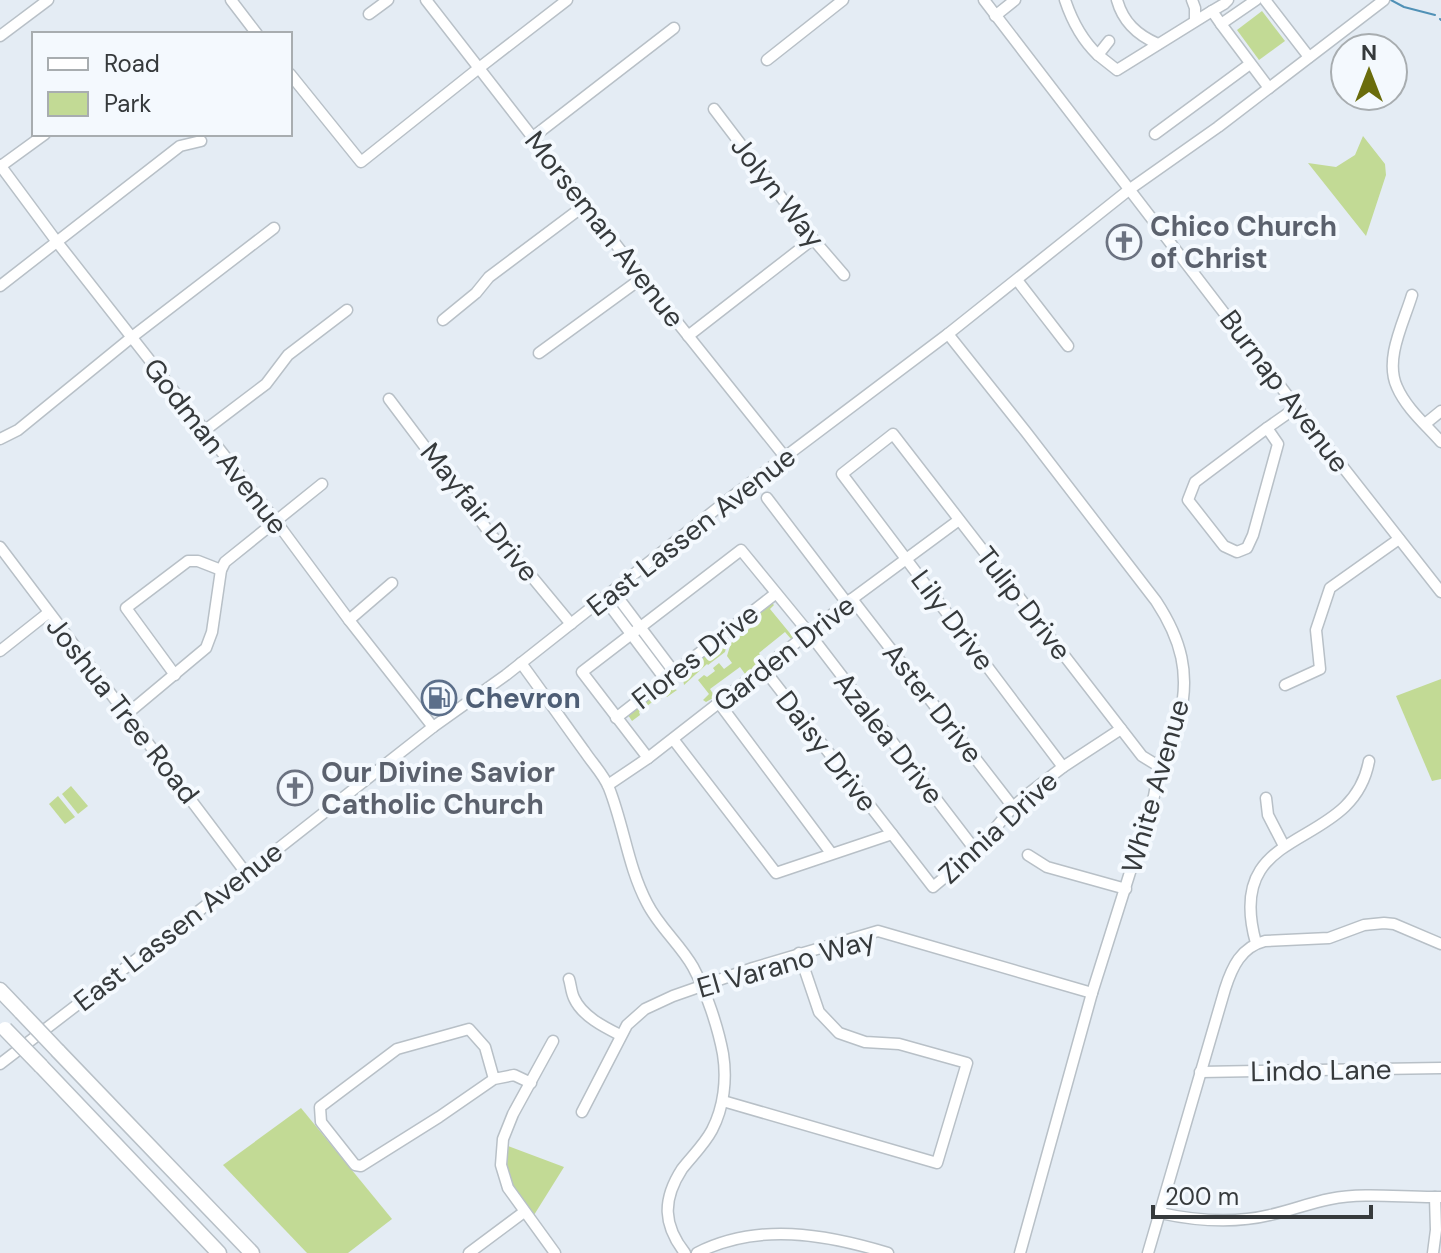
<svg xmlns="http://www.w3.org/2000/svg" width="1441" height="1253" font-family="'DM Sans',sans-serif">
  <rect width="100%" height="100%" fill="#e4ecf4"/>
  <g fill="#c2da95">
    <polygon points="1262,11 1285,41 1259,60 1237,30"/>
    <polygon points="1363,136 1385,164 1386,175 1366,236 1308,163 1336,167 1355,155"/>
    <polygon points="772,603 774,605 770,609 793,637 791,639 785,632 759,653 763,660 745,674 740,667 710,689 715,697 706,702 703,700 709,694 698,680 704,675 707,677 715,671 713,668 719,663 724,669 732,663 727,656 731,643 758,622 755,616"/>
    <polygon points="724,639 727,644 725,652 708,665 707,664 684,685 682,673"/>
    <polygon points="1441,679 1441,779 1432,781 1396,696"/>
    <polygon points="666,686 677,690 667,697 665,695 657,702 655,700 639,712 640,715 632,721 628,715"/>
    <polygon points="71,786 88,806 78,814 62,794"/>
    <polygon points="58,796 75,817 65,824 49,804"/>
    <polygon points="301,1108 392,1219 348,1253 307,1253 223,1165"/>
    <path d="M508 1146 564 1167 534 1215C513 1191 502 1180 508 1146Z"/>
  </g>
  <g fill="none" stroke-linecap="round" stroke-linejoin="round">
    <g stroke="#5091b6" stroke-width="2">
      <polyline points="1391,0 1404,7 1435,15"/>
      <polyline points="1440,19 1441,20"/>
    </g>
    <g stroke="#b8c0c7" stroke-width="13">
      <g id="minor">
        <polyline points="231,0 257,34"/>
        <polyline points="426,0 642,278 785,457"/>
        <polyline points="984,0 1317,434 1441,592"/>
        <path d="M1065 0C1072 21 1081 39 1098 55"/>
        <path d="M1117 0C1123 22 1137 35 1158 44"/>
        <polyline points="1192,0 1195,8 1195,21"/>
        <polyline points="1256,0 1221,24 1269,88"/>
        <polyline points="1265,0 1309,57"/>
        <polyline points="1212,11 1224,4 1228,0"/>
        <polyline points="369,14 388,0"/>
        <polyline points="995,16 1015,0"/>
        <polyline points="0,36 48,0"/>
        <polyline points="1109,41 1098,55 1117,70 1212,11 1221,24"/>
        <polyline points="767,60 843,0"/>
        <polyline points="290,74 361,162 479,68 567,0"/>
        <polyline points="714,109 813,239 844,275"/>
        <polyline points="1155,134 1250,64"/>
        <polyline points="533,137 674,28"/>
        <polyline points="0,165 57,242 275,520 349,620 433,727"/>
        <polyline points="1,166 45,134"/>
        <polyline points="1017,280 1068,346"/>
        <polyline points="0,286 180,146 201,141"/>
        <path d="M1412 295C1404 322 1384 359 1397 387 1406 408 1426 425 1441 442"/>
        <polyline points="443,320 476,293 489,277 585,205"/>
        <path d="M948 334 1026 432 1156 601C1181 639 1191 674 1179 719 1175 735 1166 750 1160 765 1157 775 1156 786 1154 796L1092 993 1020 1253"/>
        <polyline points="688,336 813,239"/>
        <polyline points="539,353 642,278"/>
        <polyline points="389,399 492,536 523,566 571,624"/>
        <polyline points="1425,424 1441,411"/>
        <polygon points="1267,428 1278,444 1253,535 1247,548 1237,552 1224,546 1188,500 1195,482"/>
        <polyline points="1267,428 1297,407"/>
        <polyline points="204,431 266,384 288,355 347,310"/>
        <polyline points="0,439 18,430 132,337 274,228"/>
        <polyline points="767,498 847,603"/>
        <polyline points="0,547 246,873"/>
        <polyline points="613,591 674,672"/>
        <polyline points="604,598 665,679"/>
        <polyline points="852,599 1013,807"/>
        <polyline points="349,620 392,583"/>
        <polyline points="0,651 48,613"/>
        <path d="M521 663C543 693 564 723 585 752 593 764 604 775 609 788 624 826 628 867 647 903 659 927 680 944 693 967 706 991 718 1027 723 1054 727 1079 724 1107 712 1130 704 1145 692 1156 682 1169 662 1200 663 1225 685 1253"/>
        <polyline points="763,668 892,834"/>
        <polyline points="175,675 126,608 188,561 198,561 221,570"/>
        <polyline points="1285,685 1320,669 1316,630 1330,588 1399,539"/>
        <polyline points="719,703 831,853"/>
        <polyline points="127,714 206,648 212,632 221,570 225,562 322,484"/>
        <polyline points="616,718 775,594"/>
        <polyline points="673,739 776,873 892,834 933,887 976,851 1013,807 1028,794 1063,767 1121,729"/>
        <polyline points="648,758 582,672 741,550 809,633 976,851"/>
        <polyline points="1063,767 842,474 893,434 1142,756 1160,767"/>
        <polyline points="608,785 648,758 852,599 959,520"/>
        <polyline points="1266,798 1268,815 1284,846"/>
        <polyline points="1028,855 1047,867 1126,889"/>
        <path d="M1256 943C1222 821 1352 854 1369 761"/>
        <path d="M569 979C571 985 571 992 574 998 582 1016 604 1027 620 1035"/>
        <polyline points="553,1041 513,1114 503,1139 501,1165 508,1188 555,1253"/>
        <polyline points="0,1064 181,925 433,727 506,675 729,499 948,334 1130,189 1218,127 1384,0"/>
        <polyline points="1200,1072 1441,1068"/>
        <polyline points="494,1079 485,1047 469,1029 397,1049 320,1107 321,1122 355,1165 361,1166 439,1117 494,1079 514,1075 531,1083"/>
        <polyline points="723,1101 937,1163 967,1063 899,1044 865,1042 839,1033 819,1012 799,953"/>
        <polyline points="582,1112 627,1025 645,1009 673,996 753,968 878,931 1092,993"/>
        <path d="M1160 1213C1197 1221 1233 1224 1270 1215 1290 1211 1309 1203 1330 1199 1366 1192 1404 1198 1441 1197"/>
        <polyline points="469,1253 524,1212"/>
        <path d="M697 1253C758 1222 825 1234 888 1253"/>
        <path d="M1148 1253 1225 989C1232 967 1241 947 1265 941L1329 938 1364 925 1384 923 1394 924 1441 944"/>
        <polyline points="1433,1253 1436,1230 1435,1197"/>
      </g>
    </g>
    <g stroke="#b8c0c7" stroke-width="17">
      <g id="highway">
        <polyline points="0,990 21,1012"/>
        <polyline points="58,1051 252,1253"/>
        <polyline points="41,1066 219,1253"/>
      </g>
    </g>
    <use href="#minor" stroke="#fff" stroke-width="10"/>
    <use href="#highway" stroke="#fff" stroke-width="14"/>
    <g stroke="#b8c0c7" stroke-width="17" stroke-linecap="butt">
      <g id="highway-bridge">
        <polyline points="21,1012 58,1051"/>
        <polyline points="5,1029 41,1066"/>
      </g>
    </g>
    <use href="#highway-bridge" stroke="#fff" stroke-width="14"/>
  </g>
  <defs>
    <g id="church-ring" transform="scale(1.8)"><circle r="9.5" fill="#f4f9fe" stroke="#6b7280" stroke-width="1.5"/><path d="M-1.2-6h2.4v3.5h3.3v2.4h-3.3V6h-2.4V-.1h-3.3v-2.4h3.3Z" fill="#6b7280"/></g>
    <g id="fuel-ring" transform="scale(1.8)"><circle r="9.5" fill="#f4f9fe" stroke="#5c6f8a" stroke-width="1.5"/><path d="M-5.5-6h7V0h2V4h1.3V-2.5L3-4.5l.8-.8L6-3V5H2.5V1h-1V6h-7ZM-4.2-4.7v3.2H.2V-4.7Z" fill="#5c6f8a"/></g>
  </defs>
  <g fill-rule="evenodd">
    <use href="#church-ring" x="1124" y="242"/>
    <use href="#fuel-ring" x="439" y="698"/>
    <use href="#church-ring" x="295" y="788"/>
  </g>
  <g text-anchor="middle" stroke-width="8" stroke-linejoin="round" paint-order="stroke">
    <g font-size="28" fill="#363a3c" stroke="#f4f9fe">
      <text transform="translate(778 192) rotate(52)" y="10">Jolyn Way</text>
      <text transform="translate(605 229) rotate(52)" y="10">Morseman Avenue</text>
      <text transform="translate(1285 391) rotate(53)" y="10">Burnap Avenue</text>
      <text transform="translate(216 446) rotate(52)" y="10">Godman Avenue</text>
      <text transform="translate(480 512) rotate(51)" y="10">Mayfair Drive</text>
      <text transform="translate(691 531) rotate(-38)" y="10">East Lassen Avenue</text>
      <text transform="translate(1024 603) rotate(52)" y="10">Tulip Drive</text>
      <text transform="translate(953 620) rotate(53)" y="10">Lily Drive</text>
      <text transform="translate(784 653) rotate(-38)" y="10">Garden Drive</text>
      <text transform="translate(695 656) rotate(-38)" y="10">Flores Drive</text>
      <text transform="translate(933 703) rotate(52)" y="10">Aster Drive</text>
      <text transform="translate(123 710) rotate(52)" y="10">Joshua Tree Road</text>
      <text transform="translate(889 738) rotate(52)" y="10">Azalea Drive</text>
      <text transform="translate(827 751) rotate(52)" y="10">Daisy Drive</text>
      <text transform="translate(1155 786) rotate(-74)" y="10">White Avenue</text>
      <text transform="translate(998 827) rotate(-43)" y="10">Zinnia Drive</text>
      <text transform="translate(178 926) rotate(-38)" y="10">East Lassen Avenue</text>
      <text transform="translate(786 963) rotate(-16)" y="10">El Varano Way</text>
      <text transform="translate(1321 1070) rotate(-1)" y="10">Lindo Lane</text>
    </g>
    <g font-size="28" font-weight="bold" fill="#5b616d" stroke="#f4f9fe" text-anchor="start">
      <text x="1150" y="236">Chico Church<tspan x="1150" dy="32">of Christ</tspan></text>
      <text x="321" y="782">Our Divine Savior<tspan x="321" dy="32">Catholic Church</tspan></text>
    </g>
    <g font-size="28" font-weight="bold" fill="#4e5e75" stroke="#f4f9fe" text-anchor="start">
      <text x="465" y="708">Chevron</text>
    </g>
  </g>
  <rect x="32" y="32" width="260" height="104" fill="#f4f9fe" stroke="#a8adb0" stroke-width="2"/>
  <rect x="48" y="58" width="40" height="12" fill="#ffffff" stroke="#a8adb0" stroke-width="2"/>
  <text x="104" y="72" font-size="24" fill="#363a3c">Road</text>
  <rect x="48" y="92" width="40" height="24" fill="#c2da95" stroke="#a8adb0" stroke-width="2"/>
  <text x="104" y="112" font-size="24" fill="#363a3c">Park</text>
  <g transform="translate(1369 72)"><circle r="38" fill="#f4f9fe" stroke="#a8adb0" stroke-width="2"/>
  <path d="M0-6L14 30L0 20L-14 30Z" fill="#6a6c0c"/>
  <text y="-12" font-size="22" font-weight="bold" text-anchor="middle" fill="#363a3c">N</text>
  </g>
  <path d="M1153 1205v12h218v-12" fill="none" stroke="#363a3c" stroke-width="4"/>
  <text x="1165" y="1205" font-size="24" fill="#363a3c" stroke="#f4f9fe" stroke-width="6" paint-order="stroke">200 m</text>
</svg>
